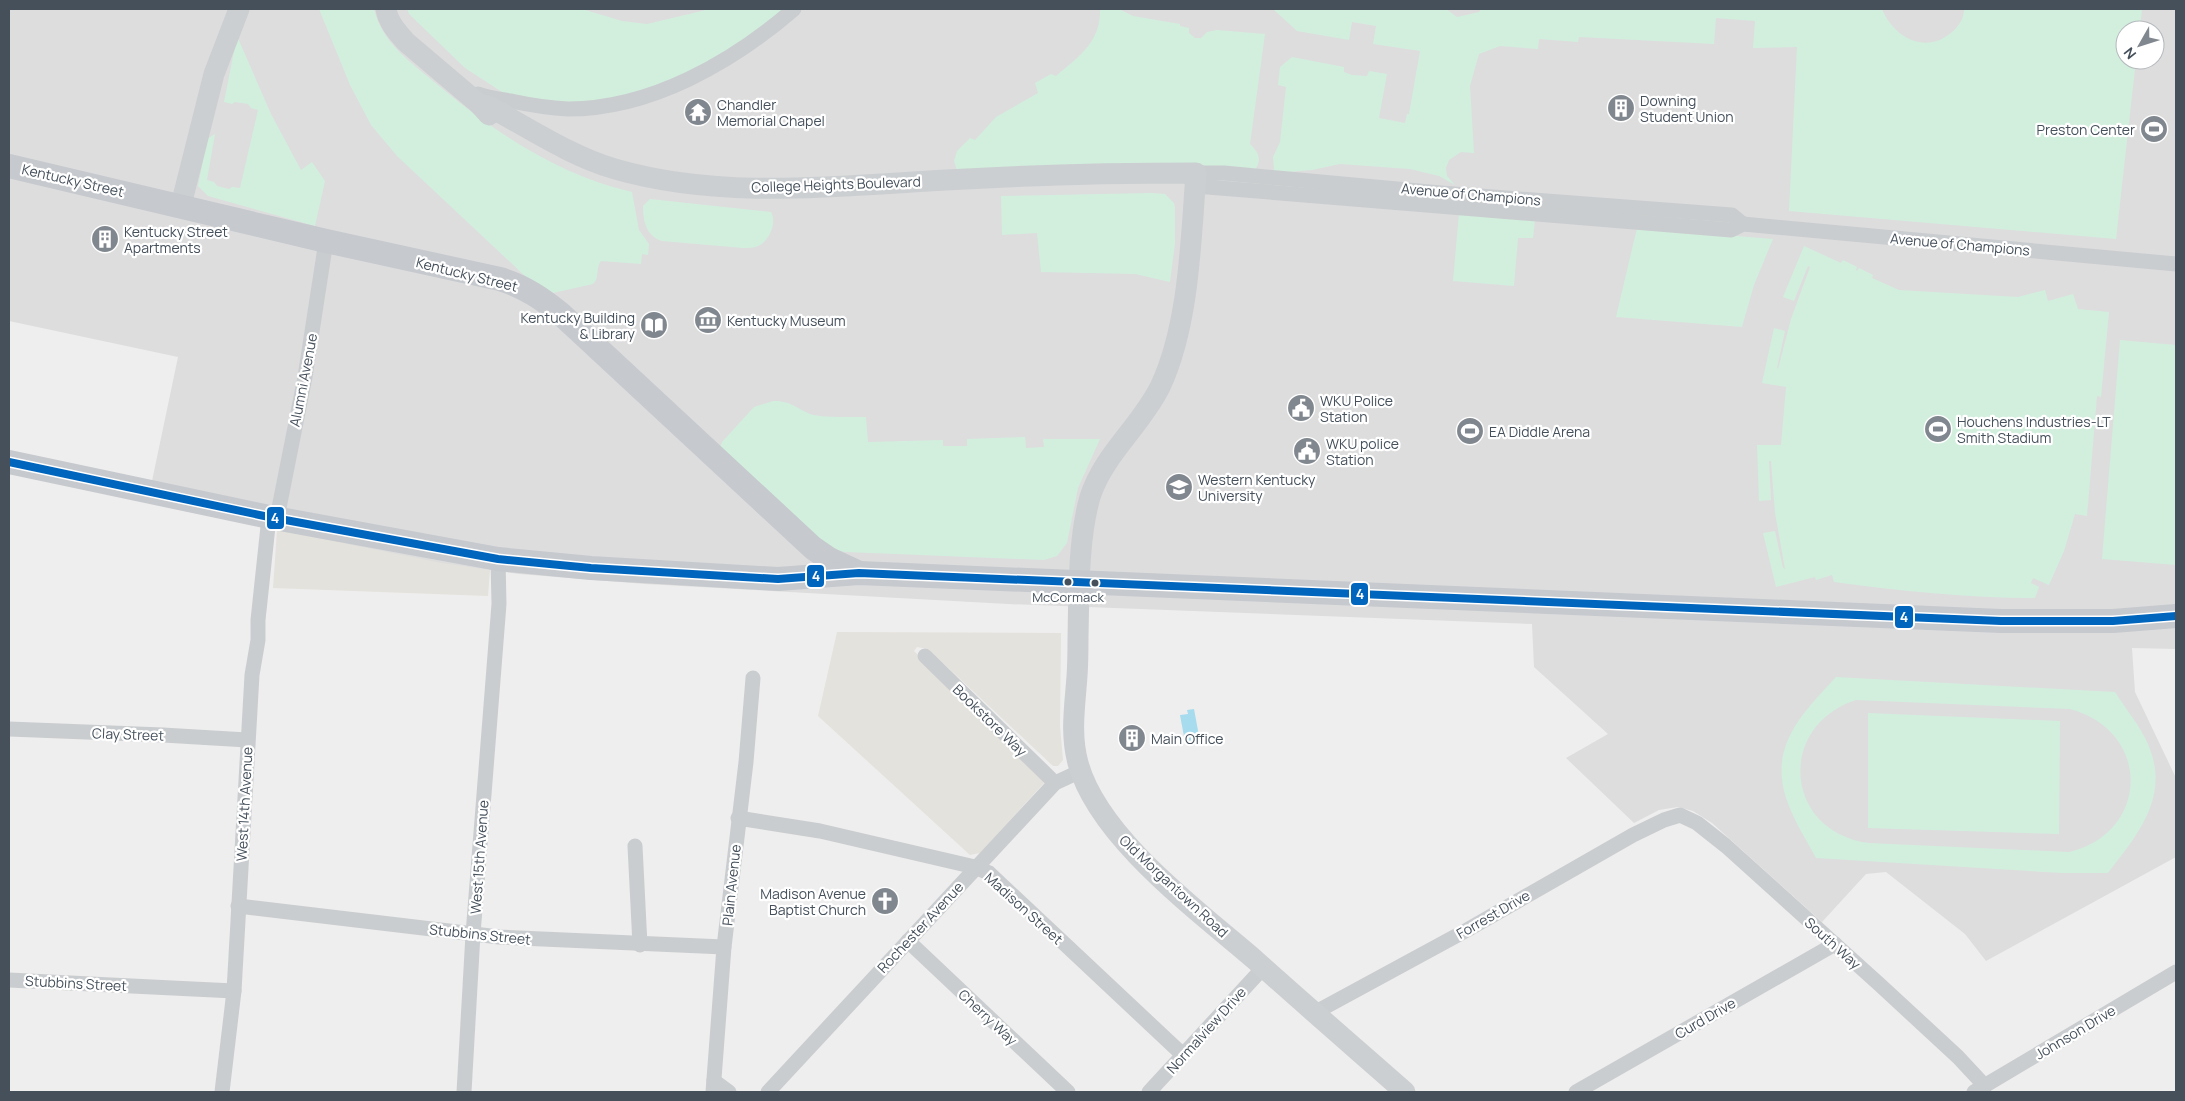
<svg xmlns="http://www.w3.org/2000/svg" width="2185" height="1101" font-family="Manrope,sans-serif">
<rect width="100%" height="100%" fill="#efeeee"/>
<!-- commercial -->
<g fill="#e4e2dc">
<path d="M 277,530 L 490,570 L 488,596 L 273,588 Z"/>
<path d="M 837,632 L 1061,633 L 1060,726 L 1063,760 L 1058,766 L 1053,766 L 928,649 L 917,647 L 914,651 L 1043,778 L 1044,783 L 980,853 L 970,855 L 818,716 Z"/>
</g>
<!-- education -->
<path fill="#ddddde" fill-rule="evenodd" d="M 9,9 L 2176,9 L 2176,649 L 2132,648 L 2135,692 L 2176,778 L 2176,857 L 1986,961 L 1965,934 L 1886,872 L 1866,874 L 1822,922 L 1712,823 L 1693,811 L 1678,807 L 1659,810 L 1634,823 L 1566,758 L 1608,734 L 1534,667 L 1532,624 L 1008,604 L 645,584 L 519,574 L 442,563 L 253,525 L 152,481 L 178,357 L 9,321 ZM 2125,30 L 2155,30 L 2155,60 L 2125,60 Z"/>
<!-- green -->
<g fill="#d2efde" fill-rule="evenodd">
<path d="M 319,9 L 374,9 C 382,42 408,60 433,81 C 490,129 557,175 632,192 L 639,230 L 649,244 L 648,255 L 642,254 L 641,264 L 601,261 C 595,269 600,278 593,284 L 553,293 L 544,290 L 526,277 L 397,156 L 371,125 L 350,85 Z"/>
<path d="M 407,9 L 582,9 L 622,21 L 647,24 L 710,9 L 788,9 L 730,51 L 654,89 L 605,103 L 550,106 L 502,92 L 465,68 L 409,14 Z"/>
<path d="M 1100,9 L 1119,9 L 1133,16 L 1180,24 L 1180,26 L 1189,28 L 1189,33 L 1195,38 L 1201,38 L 1207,32 L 1217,30 L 1265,34 L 1250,144 C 1259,153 1262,159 1255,170 L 957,171 L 954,161 L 957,151 L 970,138 L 975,140 L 996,117 L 1038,93 L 1035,83 L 1051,74 L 1056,76 C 1079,56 1101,42 1100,9 Z"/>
<path d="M 1273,9 L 1446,9 L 1457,17 L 1479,12 L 1481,9 L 1882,9 C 1894,38 1926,55 1952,32 C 1959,26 1964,18 1964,9 L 2142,9 L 2140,30 L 2125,30 L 2125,60 L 2136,60 L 2116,239 L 1789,211 L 1797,47 L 1753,48 L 1755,21 L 1716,18 L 1714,44 L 1579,37 L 1578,42 L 1539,39 L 1538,49 L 1500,46 L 1479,54 L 1470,86 L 1474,153 L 1461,152 L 1449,160 L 1446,168 L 1447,176 L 1455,185 L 1439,176 L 1410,169 L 1340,164 L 1312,170 L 1277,173 L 1274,170 L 1273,157 L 1280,142 L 1286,87 L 1278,85 L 1280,67 L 1292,57 L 1344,67 L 1344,72 L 1352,75 L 1367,76 L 1369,71 L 1387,74 L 1379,118 L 1405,123 L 1407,114 L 1409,114 L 1420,51 L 1373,44 L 1376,26 L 1352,22 L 1349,40 L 1297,31 Z"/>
<path d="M 237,36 L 271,114 L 301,170 L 312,162 L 325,181 L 315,226 L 208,196 L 198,186 L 207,139 L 215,134 L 207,180 L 214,182 L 217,186 L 229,189 L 232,187 L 240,188 L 258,110 L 251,108 L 248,104 L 235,102 L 232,104 L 224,102 Z"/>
<path d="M 1151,193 L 1165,194 L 1174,203 L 1175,208 L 1175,243 L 1170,282 L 1135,274 L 1041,272 L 1037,233 L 1002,235 L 1001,196 Z"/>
<path d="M 650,199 L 771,212 C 777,222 770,239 760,245 C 755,248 749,248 743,248 L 662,241 C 646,236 643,221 643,206 Z"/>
<path d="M 1459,213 L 1535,220 L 1533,238 L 1518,238 L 1514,286 L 1453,281 Z"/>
<path d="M 1637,228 L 1773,239 L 1754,285 L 1742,327 L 1616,317 Z"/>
<path d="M 1804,246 L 1841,263 L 1843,260 L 1857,267 L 1856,270 L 1857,271 L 1859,268 L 1873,275 L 1872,278 L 1899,290 L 2018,297 L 2045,290 L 2048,301 L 2073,294 L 2078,309 L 2109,312 L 2101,397 L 2097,396 L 2087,516 L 2075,514 L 2064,551 L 2049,585 L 2033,578 L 2031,583 L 2039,587 L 2035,598 C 1968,598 1900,591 1834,582 L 1832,575 L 1816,580 L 1815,577 L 1776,587 L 1763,533 L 1775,531 L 1783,568 L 1785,569 L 1775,513 L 1771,461 L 1769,461 L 1771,500 L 1759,501 L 1757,445 L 1781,445 L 1786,387 L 1762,383 L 1774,328 L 1785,331 L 1777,368 L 1778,369 L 1791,319 L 1810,267 L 1808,266 L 1794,301 L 1783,297 Z"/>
<path d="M 2120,340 L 2176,345 L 2176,565 L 2102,559 Z"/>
<path d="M 773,401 C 791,401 796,408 810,414 C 821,418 854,417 866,417 L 868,442 L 943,440 L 943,446 L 967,446 L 967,439 L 1025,437 L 1026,448 L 1044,447 L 1043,439 L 1100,439 L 1078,488 L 1067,543 L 1057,556 L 1044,560 L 846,552 L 839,551 L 823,543 L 720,448 L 722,442 L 754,407 Z"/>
<path d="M 1836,677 L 2115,692 C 2126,709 2140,726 2148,744 C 2171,797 2137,835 2108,873 L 2062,873 L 1816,858 C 1807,841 1796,824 1789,806 C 1766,749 1800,716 1836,677 ZM 1856,700 L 2070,709 C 2152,731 2150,833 2069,852 L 1869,843 C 1784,832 1776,726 1856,700 Z"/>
<path d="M 1868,713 L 2060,721 L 2059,834 L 1868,828 Z"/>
</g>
<!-- water -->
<path fill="#a6dced" d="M 1194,709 L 1199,736 L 1191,737 L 1191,741 L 1185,742 L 1180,715 L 1188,714 L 1187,710 Z"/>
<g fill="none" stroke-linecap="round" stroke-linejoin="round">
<!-- street -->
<g stroke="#cacdcf" stroke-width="15">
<path d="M 478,94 C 489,98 500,99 511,101 C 530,105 549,108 568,109 C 651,109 733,62 794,9"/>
<path d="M 1196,173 L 1224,173 L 1441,193 L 1732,215 L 1743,224"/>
<path d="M 1195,186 L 1731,230 L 1743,224 L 2176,264"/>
<path d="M 277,518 L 305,377 L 326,241"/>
<path d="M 925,656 L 1055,783"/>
<path d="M 9,729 L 163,735 L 247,740"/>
<path d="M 738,818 L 820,831 L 975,867 L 989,873 L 1183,1055"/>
<path d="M 635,846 L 640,945"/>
<path d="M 238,906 L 499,937 L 724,947"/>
<path d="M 908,941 L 1068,1092"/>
<path d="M 9,980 L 234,991"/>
<path d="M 1314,1013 L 1467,930 L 1633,835 L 1664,820 L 1680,815 L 1697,823 L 1726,846 L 1879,984 L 1958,1057 L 1985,1086"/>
<path d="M 714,1081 L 729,1092"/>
<path d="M 222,1092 L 234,991 L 252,675 L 258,640 L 258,620 L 269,517"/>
<path d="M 464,1092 L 473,934 L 499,604 L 498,559"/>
<path d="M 713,1092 L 724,947 L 746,762 L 753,678"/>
<path d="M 768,1092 L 1055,783 L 1081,771"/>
<path d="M 1149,1092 L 1263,968"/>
<path d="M 1576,1092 L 1835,944"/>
<path d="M 1974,1092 L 2176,972"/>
</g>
<!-- secondary -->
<g stroke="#cccfd1" stroke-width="21">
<path d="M 386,9 C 388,22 397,32 406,42 L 479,104 L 489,115"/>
<path d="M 479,104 L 490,107 C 530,129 571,156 615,169 C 722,200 837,186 946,180 C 1029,175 1113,173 1196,173 C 1191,240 1189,326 1160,387 C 1140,427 1104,454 1090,497 C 1078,539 1079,594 1078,638 C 1078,650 1078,663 1077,676 C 1075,706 1070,733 1078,763 C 1098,837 1197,910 1254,959 C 1304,1004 1355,1048 1405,1092"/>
<path d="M 181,205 L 214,74 L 239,9"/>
</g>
<!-- primary -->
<g stroke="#c6c9cd" stroke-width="24">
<path d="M 9,166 L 326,241 L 500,279 C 525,287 543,299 562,315 L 813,548 L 829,559 L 857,572"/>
<path d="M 9,462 L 269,517 L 498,559 L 591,568 L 778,579 L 859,573 L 2001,621 L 2113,621 L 2176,616"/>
</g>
<!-- bus-1 casing -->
<g stroke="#fff" stroke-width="11">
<path id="bus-1" d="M 9,462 L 269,517 L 498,559 L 591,568 L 778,579 L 859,573 L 2001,621 L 2113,621 L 2176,616"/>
</g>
<!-- bus-1 -->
<use href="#bus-1" stroke="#0065bd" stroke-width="8"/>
</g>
<!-- icons -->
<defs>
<g id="building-disc" transform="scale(1.4375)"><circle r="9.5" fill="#80878e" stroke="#fff"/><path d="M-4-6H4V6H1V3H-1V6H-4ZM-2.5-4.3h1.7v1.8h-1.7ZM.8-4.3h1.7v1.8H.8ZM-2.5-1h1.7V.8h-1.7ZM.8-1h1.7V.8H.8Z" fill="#fff"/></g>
<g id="temple-disc" transform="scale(1.4375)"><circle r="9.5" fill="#80878e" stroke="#fff"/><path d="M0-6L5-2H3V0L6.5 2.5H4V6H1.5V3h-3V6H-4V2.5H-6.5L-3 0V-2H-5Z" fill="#fff"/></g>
<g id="stadium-disc" transform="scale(1.4375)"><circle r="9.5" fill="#80878e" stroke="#fff"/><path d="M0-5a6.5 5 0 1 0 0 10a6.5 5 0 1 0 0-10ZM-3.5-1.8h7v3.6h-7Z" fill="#fff"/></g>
<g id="museum-disc" transform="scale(1.4375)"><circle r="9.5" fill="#80878e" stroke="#fff"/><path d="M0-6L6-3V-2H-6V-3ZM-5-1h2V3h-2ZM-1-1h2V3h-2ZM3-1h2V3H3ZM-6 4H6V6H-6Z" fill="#fff"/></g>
<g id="library-disc" transform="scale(1.4375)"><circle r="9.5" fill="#80878e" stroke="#fff"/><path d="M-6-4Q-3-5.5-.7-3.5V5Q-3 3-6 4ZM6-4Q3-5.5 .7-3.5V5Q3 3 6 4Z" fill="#fff"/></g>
<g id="civic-disc" transform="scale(1.4375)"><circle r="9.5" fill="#80878e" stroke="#fff"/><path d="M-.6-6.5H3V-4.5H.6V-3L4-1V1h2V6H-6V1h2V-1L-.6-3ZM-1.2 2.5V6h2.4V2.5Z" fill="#fff"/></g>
<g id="university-disc" transform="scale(1.4375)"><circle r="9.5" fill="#80878e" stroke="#fff"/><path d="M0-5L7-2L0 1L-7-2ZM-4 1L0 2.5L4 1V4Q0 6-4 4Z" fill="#fff"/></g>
<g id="church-disc" transform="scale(1.4375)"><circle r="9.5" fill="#80878e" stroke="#fff"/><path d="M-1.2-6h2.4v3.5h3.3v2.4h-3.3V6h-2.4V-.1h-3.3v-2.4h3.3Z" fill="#fff"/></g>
</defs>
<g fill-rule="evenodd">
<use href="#building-disc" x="1621" y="108"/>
<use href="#temple-disc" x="698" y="112"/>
<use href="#stadium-disc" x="2154" y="129"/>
<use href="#building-disc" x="105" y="239"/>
<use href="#museum-disc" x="708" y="320"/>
<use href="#library-disc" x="654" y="325"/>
<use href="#civic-disc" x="1301" y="408"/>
<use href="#stadium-disc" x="1938" y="429"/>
<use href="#stadium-disc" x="1470" y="431"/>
<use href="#civic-disc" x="1307" y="451"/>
<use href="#university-disc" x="1179" y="487"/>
<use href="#building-disc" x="1132" y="738"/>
<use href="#church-disc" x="885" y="901"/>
</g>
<!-- markers -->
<g fill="#45505b" stroke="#fff" stroke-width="2">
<circle cx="1068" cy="582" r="4.5"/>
<circle cx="1095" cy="583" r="4.5"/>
</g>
<g text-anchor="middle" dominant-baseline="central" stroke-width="4.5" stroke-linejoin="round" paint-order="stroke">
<!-- bus labels -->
<g font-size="13" fill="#45505b" stroke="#fff">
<text x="1068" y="597">McCormack</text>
</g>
<!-- poi labels -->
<g font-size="14" fill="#45505b" stroke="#fff" text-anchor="start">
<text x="1640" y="100">Downing<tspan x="1640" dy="16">Student Union</tspan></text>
<text x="717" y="104">Chandler<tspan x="717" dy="16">Memorial Chapel</tspan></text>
<text x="2135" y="129" text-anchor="end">Preston Center</text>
<text x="124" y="231">Kentucky Street<tspan x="124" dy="16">Apartments</tspan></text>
<text x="635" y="317" text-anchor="end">Kentucky Building<tspan x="635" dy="16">&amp; Library</tspan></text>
<text x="727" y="320">Kentucky Museum</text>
<text x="1320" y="400">WKU Police<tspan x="1320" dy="16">Station</tspan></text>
<text x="1957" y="421">Houchens Industries-LT<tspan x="1957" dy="16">Smith Stadium</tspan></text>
<text x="1489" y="431">EA Diddle Arena</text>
<text x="1326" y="443">WKU police<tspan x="1326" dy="16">Station</tspan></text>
<text x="1198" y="479">Western Kentucky<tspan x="1198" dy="16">University</tspan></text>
<text x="1151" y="738">Main Office</text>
<text x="866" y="893" text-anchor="end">Madison Avenue<tspan x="866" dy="16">Baptist Church</tspan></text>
</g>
<!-- street labels -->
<g font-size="14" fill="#45505b" stroke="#fff">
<text transform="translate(73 180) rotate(13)">Kentucky Street</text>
<text transform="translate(836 184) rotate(-2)">College Heights Boulevard</text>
<text transform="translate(1471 194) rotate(5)">Avenue of Champions</text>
<text transform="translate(1960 244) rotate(5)">Avenue of Champions</text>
<text transform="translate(467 274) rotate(14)">Kentucky Street</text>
<text transform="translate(303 380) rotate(-79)">Alumni Avenue</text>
<text transform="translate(990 720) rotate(44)">Bookstore Way</text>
<text transform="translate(128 734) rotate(2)">Clay Street</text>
<text transform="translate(244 804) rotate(-87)">West 14th Avenue</text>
<text transform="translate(479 857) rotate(-86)">West 15th Avenue</text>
<text transform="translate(731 885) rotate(-84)">Plain Avenue</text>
<text transform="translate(1174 886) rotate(43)">Old Morgantown Road</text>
<text transform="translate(1024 908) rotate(42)">Madison Street</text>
<text transform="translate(1493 914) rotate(-30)">Forrest Drive</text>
<text transform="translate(920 927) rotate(-47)">Rochester Avenue</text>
<text transform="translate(480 934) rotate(6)">Stubbins Street</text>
<text transform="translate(1833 943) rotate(42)">South Way</text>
<text transform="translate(76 983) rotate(3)">Stubbins Street</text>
<text transform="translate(988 1017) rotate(43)">Cherry Way</text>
<text transform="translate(1705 1018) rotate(-30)">Curd Drive</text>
<text transform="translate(1206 1030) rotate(-48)">Normalview Drive</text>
<text transform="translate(2075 1032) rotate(-31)">Johnson Drive</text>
</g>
</g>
<g stroke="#fff" stroke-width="2">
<rect x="266" y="506" width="19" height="24" rx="5" fill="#0065bd"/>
<rect x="806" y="564" width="19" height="24" rx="5" fill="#0065bd"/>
<rect x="1350" y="582" width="19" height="24" rx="5" fill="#0065bd"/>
<rect x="1894" y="605" width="20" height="24" rx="5" fill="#0065bd"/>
</g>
<g font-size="14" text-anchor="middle" font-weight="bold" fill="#fff">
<text x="275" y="523">4</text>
<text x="816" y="581">4</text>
<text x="1360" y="599">4</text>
<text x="1904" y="622">4</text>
</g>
<!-- border -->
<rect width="2185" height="1101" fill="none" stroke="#45505b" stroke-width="20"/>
<!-- north arrow -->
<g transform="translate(2140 45) rotate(231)"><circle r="24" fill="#ffffff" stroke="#b5b9bd"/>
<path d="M0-4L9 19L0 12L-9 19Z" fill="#80878e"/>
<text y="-8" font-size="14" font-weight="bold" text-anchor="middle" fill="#45505b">N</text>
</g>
</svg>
